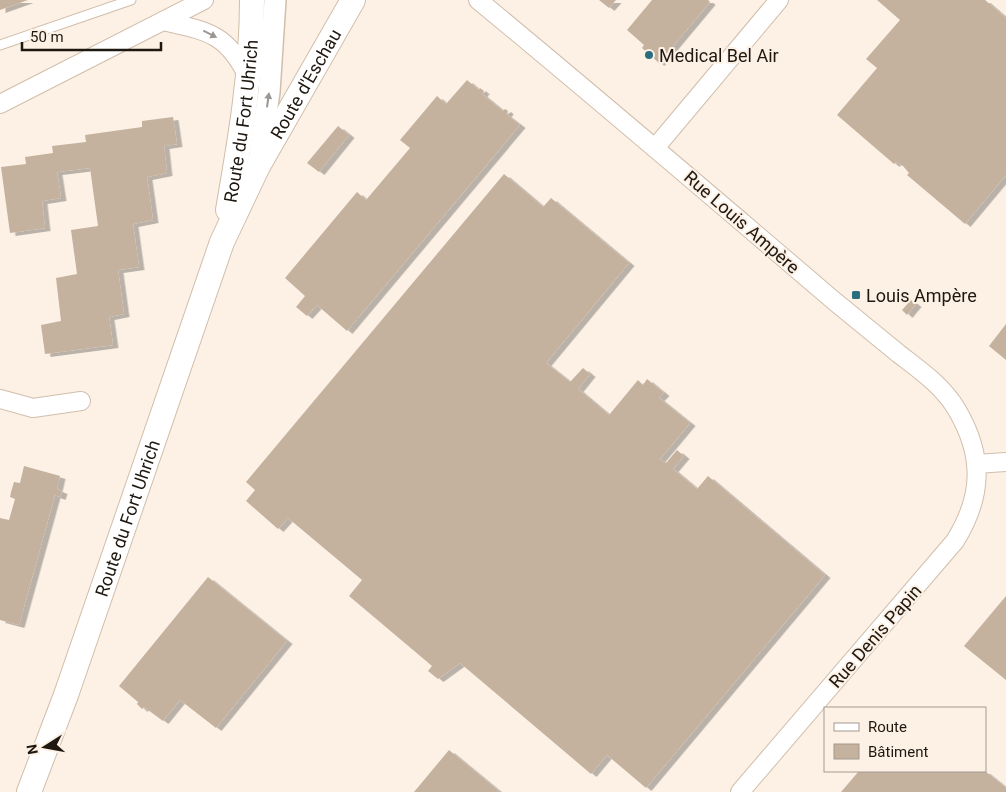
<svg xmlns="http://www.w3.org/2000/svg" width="1006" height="792" font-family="Roboto,sans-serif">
<defs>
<filter id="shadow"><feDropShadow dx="5.5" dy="3" stdDeviation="0" flood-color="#0004"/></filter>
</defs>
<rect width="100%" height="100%" fill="#fdf1e5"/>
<!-- building -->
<g fill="#c4b29f" filter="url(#shadow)">
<path d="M 0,0 L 28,0 L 0,10 Z"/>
<path d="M 599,0 L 616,0 L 609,8 Z"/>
<path d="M 652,0 L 708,0 L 710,2 L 659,63 L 642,48 L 644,45 L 627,30 Z"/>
<path d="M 877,0 L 985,0 L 1006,18 L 1006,175 L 965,224 L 907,175 L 909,173 L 903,166 L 896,162 L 894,164 L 837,115 L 877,68 L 866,59 L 900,20 Z"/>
<path d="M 467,80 L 479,90 L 480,88 L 484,91 L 482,94 L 503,111 L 505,109 L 507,110 L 508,112 L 506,114 L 520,125 L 347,331 L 317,305 L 307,316 L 296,307 L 305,296 L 285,278 L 357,192 L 366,200 L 410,148 L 400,140 L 437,96 L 446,104 Z"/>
<path d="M 173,117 L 177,144 L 164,146 L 167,173 L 147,177 L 153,220 L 133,224 L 139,267 L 118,270 L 124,314 L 109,317 L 113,345 L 45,354 L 41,325 L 61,321 L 56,278 L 77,274 L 71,230 L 98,226 L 90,168 L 57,172 L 61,198 L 42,201 L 45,228 L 10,233 L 1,167 L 26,164 L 25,157 L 53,153 L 52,146 L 86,142 L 85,135 L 142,127 L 142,121 Z"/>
<path d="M 338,126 L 349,135 L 319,172 L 307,163 Z"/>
<path d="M 504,174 L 543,207 L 551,198 L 629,263 L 546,363 L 570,382 L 583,368 L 590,374 L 578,389 L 609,415 L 638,380 L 643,385 L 647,379 L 664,393 L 659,398 L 690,423 L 660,459 L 666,463 L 677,450 L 684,456 L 673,469 L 697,489 L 708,476 L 825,575 L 646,788 L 607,755 L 591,774 L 460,663 L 438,679 L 428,671 L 432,666 L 349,596 L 362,580 L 288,518 L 278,529 L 246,501 L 255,490 L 246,482 Z"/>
<path d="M 911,300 L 916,304 L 907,315 L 902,310 Z"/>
<path d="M 1006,324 L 1006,360 L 989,346 Z"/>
<path d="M 24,466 L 60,476 L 57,489 L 62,491 L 60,497 L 55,495 L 19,625 L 0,620 L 0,518 L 9,520 L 15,499 L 10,497 L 11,492 L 14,482 L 20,483 Z"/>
<path d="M 208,577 L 287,641 L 216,728 L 180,700 L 163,721 L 144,707 L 142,709 L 137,704 L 138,702 L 119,686 Z"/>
<path d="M 1006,596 L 1006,680 L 964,646 Z"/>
<path d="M 449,750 L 500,792 L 414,792 Z"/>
<path d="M 859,771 L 985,771 L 1006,788 L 1006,792 L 841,792 Z"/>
</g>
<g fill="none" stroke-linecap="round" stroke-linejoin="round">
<!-- service casing -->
<g stroke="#d1beab" stroke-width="11">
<path id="service" d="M 0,45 L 131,0"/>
</g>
<!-- minor casing -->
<g stroke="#d1beab" stroke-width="20">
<g id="minor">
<path d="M 478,0 C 598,99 715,199 833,300 C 855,318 877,336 899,354 C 921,371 943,386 957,410 C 984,456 983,496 955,541 L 740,792"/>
<path d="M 163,21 C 207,31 227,33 248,77"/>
<path d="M 0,104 L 204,0"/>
<path d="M 655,148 L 779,0"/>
<path d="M 0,399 L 33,408 L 81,401"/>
<path d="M 976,464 L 1006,462"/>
</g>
</g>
<!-- tertiary casing -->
<g stroke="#d1beab" stroke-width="24">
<path id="tertiary" d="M 259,161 L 269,92 L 275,0"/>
</g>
<!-- secondary casing -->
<g stroke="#d1beab" stroke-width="26">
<g id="secondary">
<path id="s1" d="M 228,210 C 240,141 252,71 252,0"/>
<path id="s2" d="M 29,792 L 66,695 L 222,242 L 258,166 L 353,0"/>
</g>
</g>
<!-- service -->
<use href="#service" stroke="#fff" stroke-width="9"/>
<!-- minor -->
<use href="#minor" stroke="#fff" stroke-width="18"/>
<!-- tertiary -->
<use href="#tertiary" stroke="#fff" stroke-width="21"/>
<!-- secondary -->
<use href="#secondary" stroke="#fff" stroke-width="24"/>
</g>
<!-- one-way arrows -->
<defs><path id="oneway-solid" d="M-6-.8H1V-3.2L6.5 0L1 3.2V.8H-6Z" transform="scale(1.25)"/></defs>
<g fill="#9a9794">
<use href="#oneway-solid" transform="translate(210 34) rotate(27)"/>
<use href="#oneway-solid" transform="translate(268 100) rotate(-82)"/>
</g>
<!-- markers -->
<g fill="#2a6d7e" stroke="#fdf1e5" stroke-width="2">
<circle cx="649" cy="55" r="5"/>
<rect x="851" y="290" width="10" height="10" rx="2.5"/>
</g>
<g text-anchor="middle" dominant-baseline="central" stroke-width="4" stroke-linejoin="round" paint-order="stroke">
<!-- poi labels -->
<g font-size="18" fill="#1f1811" stroke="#fdf1e5" text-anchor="start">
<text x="659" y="55">Medical Bel Air</text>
<text x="866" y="295">Louis Ampère</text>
</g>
<!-- street labels -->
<g font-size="18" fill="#1f1811" stroke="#fdf1e5">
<text stroke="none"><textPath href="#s2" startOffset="762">Route d'Eschau</textPath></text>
<text stroke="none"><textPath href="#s1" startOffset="90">Route du Fort Uhrich</textPath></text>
<text transform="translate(742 222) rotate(41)">Rue Louis Ampère</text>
<text stroke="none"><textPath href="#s2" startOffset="291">Route du Fort Uhrich</textPath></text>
<text transform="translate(875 636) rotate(-49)">Rue Denis Papin</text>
</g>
</g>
<!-- legend -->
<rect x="824" y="707" width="162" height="65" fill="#fdf1e5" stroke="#a49a90"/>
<rect x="834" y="723" width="25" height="8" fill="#ffffff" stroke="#a49a90"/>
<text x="868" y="732" font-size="15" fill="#1f1811">Route</text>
<rect x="834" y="744" width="25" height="15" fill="#c4b29f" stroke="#a49a90"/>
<text x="868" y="757" font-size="15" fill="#1f1811">Bâtiment</text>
<!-- north arrow -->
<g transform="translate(45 747) rotate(259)" stroke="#fdf1e5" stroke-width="4" paint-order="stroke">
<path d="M0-4L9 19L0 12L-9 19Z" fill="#1f1811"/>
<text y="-8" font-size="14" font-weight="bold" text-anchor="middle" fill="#1f1811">N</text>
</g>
<!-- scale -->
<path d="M22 42v8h139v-8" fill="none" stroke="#1f1811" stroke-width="2.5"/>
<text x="30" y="42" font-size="15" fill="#1f1811" stroke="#fdf1e5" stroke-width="4" paint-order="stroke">50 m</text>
</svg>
